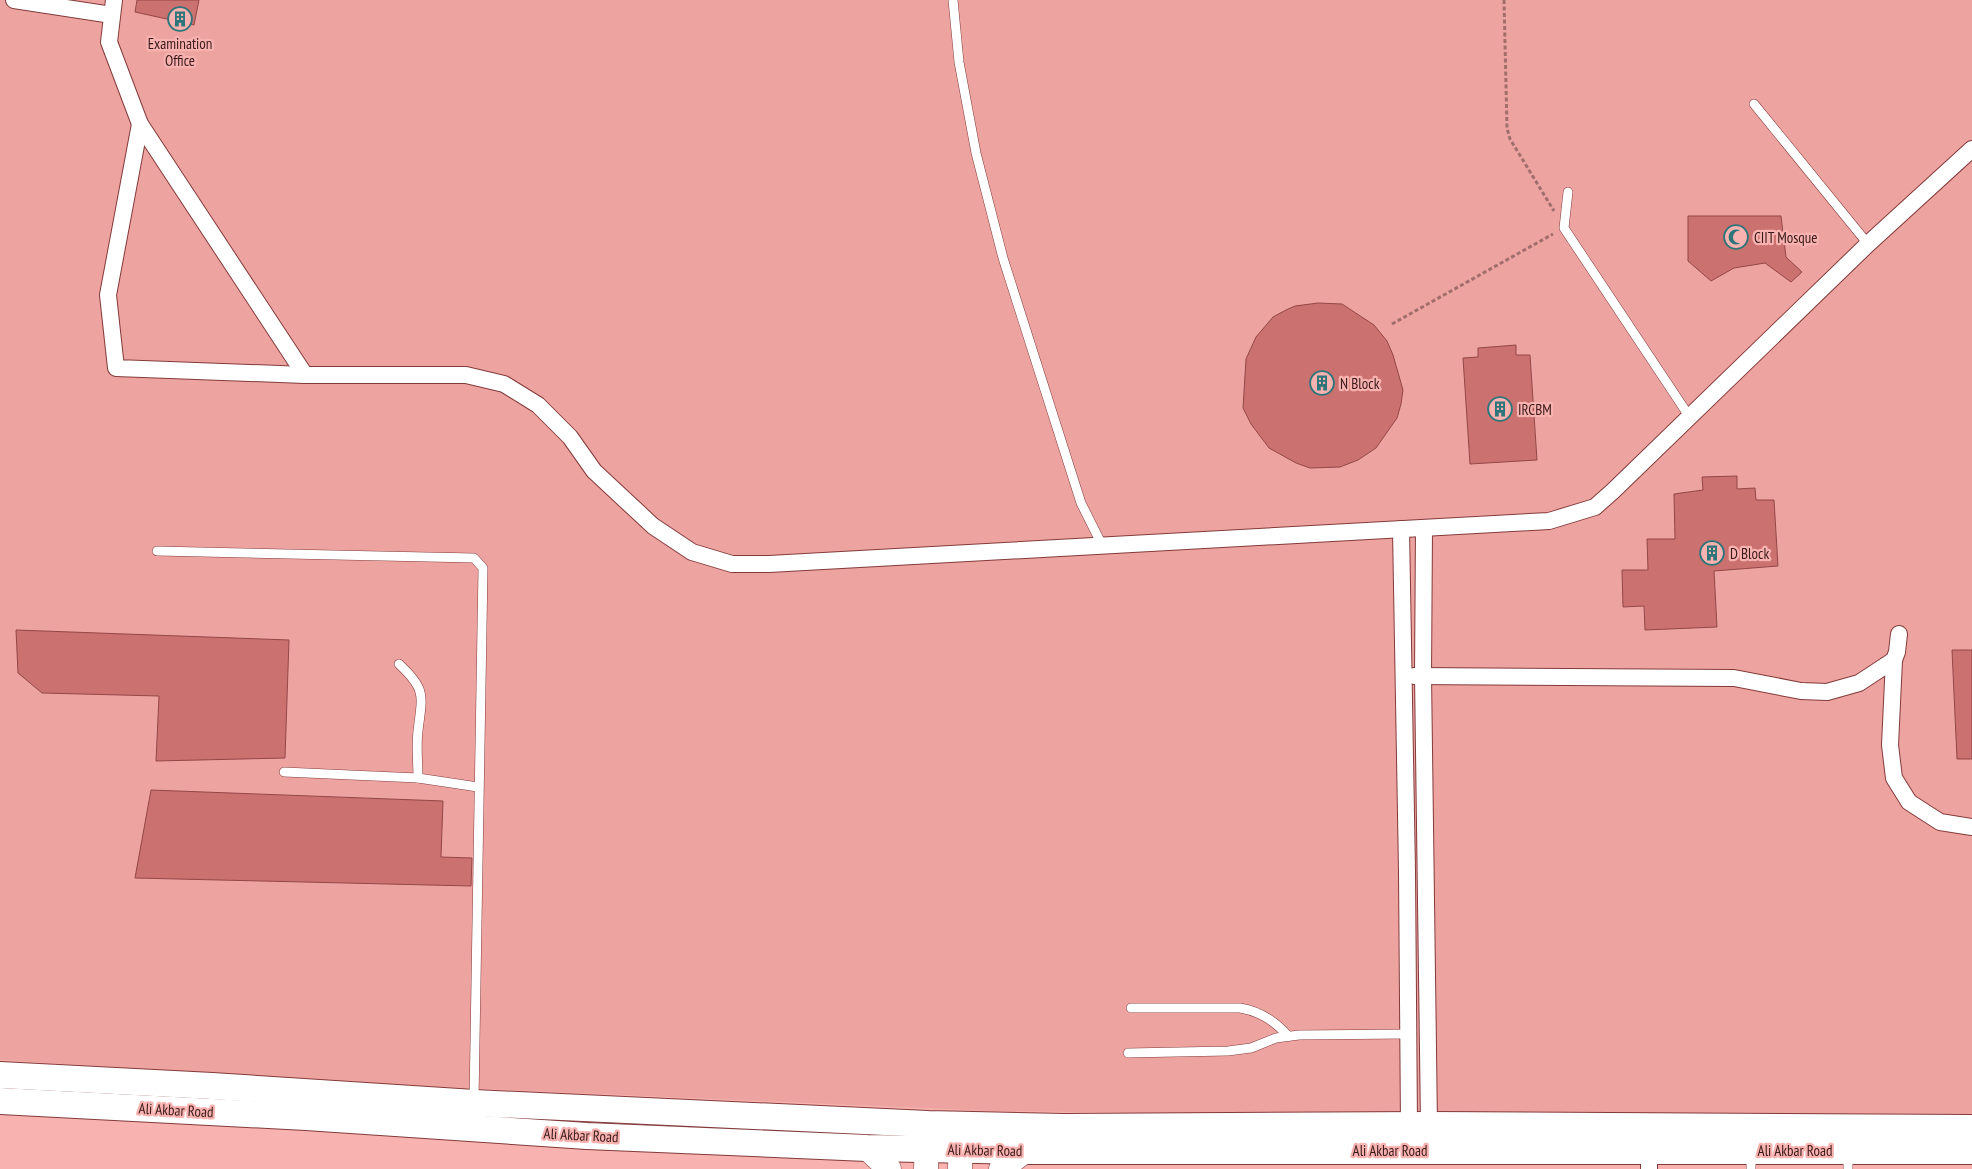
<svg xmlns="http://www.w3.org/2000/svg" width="1972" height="1169" font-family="'PT Sans Narrow',sans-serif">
<rect width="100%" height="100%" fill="#f8b3b0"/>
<!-- built -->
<path fill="#eda4a1" d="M 0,0 L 1972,0 L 1972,1114 L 1372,1116 L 989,1111 L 417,1086 L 0,1060 Z"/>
<!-- building -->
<g fill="#cb7170" stroke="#934747">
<path d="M 137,0 L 199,0 L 194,25 L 135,12 Z"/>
<path d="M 1688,216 L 1781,216 L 1786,257 L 1802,272 L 1791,282 L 1765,263 L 1734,268 L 1711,281 L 1688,261 Z"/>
<path d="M 1318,303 L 1342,304 L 1374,325 L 1387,341 L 1393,355 L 1403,390 L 1401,404 L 1397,418 L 1376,448 L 1358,460 L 1340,467 L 1310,468 L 1296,463 L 1269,448 L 1251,424 L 1243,408 L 1246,359 L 1256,337 L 1273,317 L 1286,310 L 1295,306 Z"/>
<path d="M 1516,345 L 1516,355 L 1530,355 L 1537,460 L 1470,464 L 1463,358 L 1478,357 L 1478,348 Z"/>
<path d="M 1737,476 L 1737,489 L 1755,488 L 1756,500 L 1774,500 L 1778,566 L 1714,571 L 1717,627 L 1645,630 L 1644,606 L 1623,607 L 1622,570 L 1648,570 L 1647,539 L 1675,539 L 1674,494 L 1703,490 L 1702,477 Z"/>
<path d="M 16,630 L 289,640 L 285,758 L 156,761 L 159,696 L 42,693 L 18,673 Z"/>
<path d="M 1952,650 L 1972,650 L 1972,759 L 1957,759 Z"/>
<path d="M 151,790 L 443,801 L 441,857 L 472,858 L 471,886 L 135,878 Z"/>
</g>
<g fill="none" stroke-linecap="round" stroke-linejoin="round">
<!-- lane casing -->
<g stroke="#833a3a" stroke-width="10">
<g id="lane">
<path d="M 953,0 L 959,62 L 976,153 L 1003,258 L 1081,503 L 1103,547"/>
<path d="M 1754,104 L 1868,244"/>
<path d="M 1568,192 L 1564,228 L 1689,416"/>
<path d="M 157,551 L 474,558 L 483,568 L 474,1100"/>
<path d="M 399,664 C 427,690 422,696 418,731 C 416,746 418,763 418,778"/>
<path d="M 284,772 L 418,778 L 478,787"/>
<path d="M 1131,1008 L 1240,1008 C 1259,1011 1275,1021 1288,1036"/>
<path d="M 1128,1053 L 1228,1051 L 1251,1048 L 1276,1038 L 1299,1035 L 1407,1034"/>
<path d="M 1848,1152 L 1848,1169"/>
<path d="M 1751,1153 L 1751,1169"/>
</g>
</g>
<!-- street casing -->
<g stroke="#833a3a" stroke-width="18">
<g id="street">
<path d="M 14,0 L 112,15"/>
<path d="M 114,0 L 109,42 L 140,124 L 305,375"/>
<path d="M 140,124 L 108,295 L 116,368 L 305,375 L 466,375 L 504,384 L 538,405 L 570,437 L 594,471 L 653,526 L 692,552 L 732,564 L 769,564 L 1549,521 L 1595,507 L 1613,491 L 1868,244 L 1972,149"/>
<path d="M 1424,528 L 1423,675 L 1429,1125"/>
<path d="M 1401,529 L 1407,872 L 1409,1126"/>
<path d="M 1894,660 L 1890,745 L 1894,778 L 1909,802 L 1940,822 L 1972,827"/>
<path d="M 1414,676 L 1734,678 L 1801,691 L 1827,692 L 1859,683 L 1894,660 L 1897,652 L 1899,634"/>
<path d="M 1649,1150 L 1649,1169"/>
</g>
</g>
<!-- secondary casing -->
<g stroke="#833a3a" stroke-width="25">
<g id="secondary">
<path d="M 867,1148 L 889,1169"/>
<path d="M 926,1169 L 927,1131"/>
<path d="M 960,1169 L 961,1131"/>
<path d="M 1001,1169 L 1025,1151"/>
</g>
</g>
<!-- primary casing -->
<g stroke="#833a3a" stroke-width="28">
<g id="primary">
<path d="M 0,1075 L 212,1086 L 474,1103 L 928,1124 L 1064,1127 L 1429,1125 L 1972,1128"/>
<path d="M 0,1101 L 306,1117 L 587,1136 L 867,1148 L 1025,1151 L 1972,1151"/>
</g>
</g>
<!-- path -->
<g stroke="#a26e6c" stroke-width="3" stroke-dasharray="4 2.5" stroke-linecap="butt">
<path d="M 1504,0 L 1507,128 L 1510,139 L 1554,211"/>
<path d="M 1392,324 L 1553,234"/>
</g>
<!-- lane -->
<use href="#lane" stroke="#fff" stroke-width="9"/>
<!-- street -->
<use href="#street" stroke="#fff" stroke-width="16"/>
<!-- secondary -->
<use href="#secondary" stroke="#fff" stroke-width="24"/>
<!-- primary -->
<use href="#primary" stroke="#fff" stroke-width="26"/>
</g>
<!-- icons -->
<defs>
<g id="building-ring" transform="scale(1.25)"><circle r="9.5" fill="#f8b3b0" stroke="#2c757a" stroke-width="1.5"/><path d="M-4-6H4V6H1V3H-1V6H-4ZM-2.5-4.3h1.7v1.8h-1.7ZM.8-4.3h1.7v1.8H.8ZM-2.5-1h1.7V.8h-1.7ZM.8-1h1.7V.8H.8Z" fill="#2c757a"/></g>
<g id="mosque-ring" transform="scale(1.25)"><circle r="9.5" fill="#f8b3b0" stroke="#2c757a" stroke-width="1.5"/><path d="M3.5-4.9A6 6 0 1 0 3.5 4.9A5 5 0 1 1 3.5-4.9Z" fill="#2c757a"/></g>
</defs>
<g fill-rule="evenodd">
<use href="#building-ring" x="180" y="19"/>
<use href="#mosque-ring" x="1736" y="237"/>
<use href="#building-ring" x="1322" y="383"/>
<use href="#building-ring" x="1500" y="409"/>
<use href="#building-ring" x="1712" y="553"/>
</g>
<g text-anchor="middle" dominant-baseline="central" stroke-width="4.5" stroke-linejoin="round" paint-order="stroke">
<!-- poi labels -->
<g font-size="15" fill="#391919" stroke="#f8b3b0" text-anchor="start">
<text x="180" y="43" text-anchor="middle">Examination<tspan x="180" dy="17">Office</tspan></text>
<text x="1754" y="237">CIIT Mosque</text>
<text x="1340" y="383">N Block</text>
<text x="1518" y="409">IRCBM</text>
<text x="1730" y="553">D Block</text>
</g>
<!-- street labels -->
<g font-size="15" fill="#391919" stroke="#f8b3b0">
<text transform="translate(176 1110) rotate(3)">Ali Akbar Road</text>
<text transform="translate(581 1135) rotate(3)">Ali Akbar Road</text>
<text transform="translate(985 1150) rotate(1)">Ali Akbar Road</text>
<text x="1390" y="1150">Ali Akbar Road</text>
<text x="1795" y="1150">Ali Akbar Road</text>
</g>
</g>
</svg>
